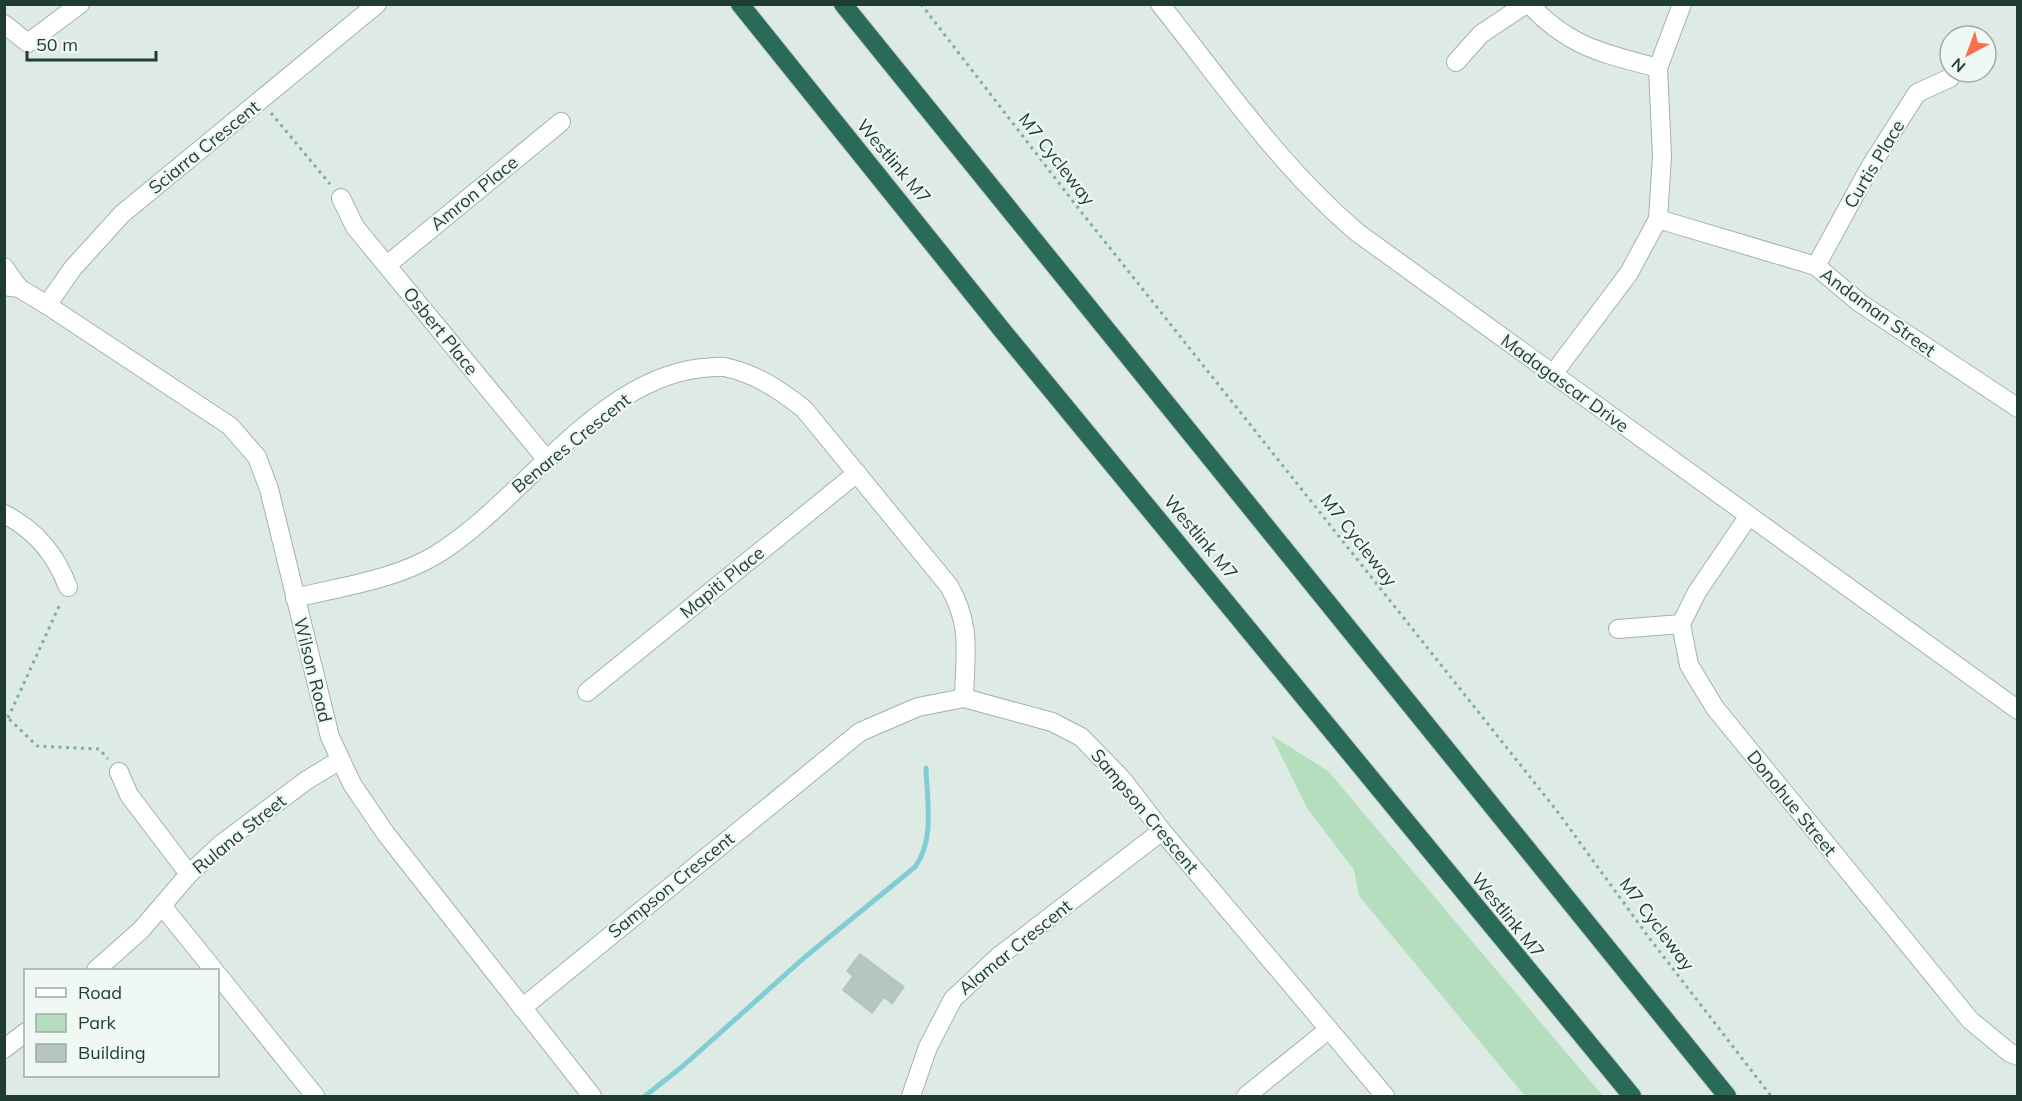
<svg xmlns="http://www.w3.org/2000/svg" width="2022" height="1101" font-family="Mulish,sans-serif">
<rect width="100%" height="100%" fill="#deebe5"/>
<!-- green -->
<path fill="#b5debe" d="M 1271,735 L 1328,771 L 1603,1096 L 1525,1096 L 1359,896 L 1354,870 L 1307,808 Z"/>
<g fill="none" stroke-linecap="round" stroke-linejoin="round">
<!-- stream -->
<path stroke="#82cdd5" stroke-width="5" d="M 645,1096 L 683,1066 L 805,957 L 915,867 C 935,840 927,801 926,768"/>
</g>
<!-- building -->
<path fill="#b4c6bd" stroke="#b0c5bb" stroke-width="1.5" d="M 860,954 L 904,987 L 892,1004 L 884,997 L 872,1013 L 843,990 L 853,976 L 847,971 Z"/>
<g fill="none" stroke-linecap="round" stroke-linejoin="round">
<!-- minor casing -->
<g stroke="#a1b3ac" stroke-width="20">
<g id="minor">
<path d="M 1160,4 C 1223,83 1281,168 1358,233 L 2018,710"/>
<path d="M 1529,4 C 1570,48 1603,53 1658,68"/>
<path d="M 4,24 L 28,43 L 80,4"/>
<path d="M 1456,62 L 1481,34 L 1526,4"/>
<path d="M 341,198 L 355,227 L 547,460"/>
<path d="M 1658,219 L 1816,266 L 1860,303 L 2018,408"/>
<path d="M 387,265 L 561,122"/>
<path d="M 1816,266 L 1870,167 L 1917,93 L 1950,78"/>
<path d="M 4,267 L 19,288"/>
<path d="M 4,286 L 19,288 L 47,305 L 230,426 L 257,457 L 269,489 L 330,737 L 352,784 L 386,834 L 592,1096"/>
<path d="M 47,305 L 73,268 L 122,214 L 377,4"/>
<path d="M 1553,374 L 1629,273 L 1658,219 L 1662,156 L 1658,68 L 1682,4"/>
<path d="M 4,514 C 36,530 56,555 68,587"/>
<path d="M 1748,517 L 1697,592 L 1681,624 L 1689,665 L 1715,708 L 1970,1020 L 2010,1053 L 2018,1056"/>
<path d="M 295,598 C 340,587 393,580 434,556 C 520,505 596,379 702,368 C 709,368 717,366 724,367 C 755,373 780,390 804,409 L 949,586 C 972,626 965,653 964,698"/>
<path d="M 1618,629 L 1681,624"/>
<path d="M 587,692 L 857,473"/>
<path d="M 119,772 L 129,795 L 189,874"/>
<path d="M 163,907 L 214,970"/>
<path d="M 96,970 L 141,930 L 189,874 L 220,845 L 307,780 L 340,760"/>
<path d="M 218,975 L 315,1096"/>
<path d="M 522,1008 L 860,732 L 918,707 L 964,698 L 1052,722 L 1081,737 L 1122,779 L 1162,831 L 1385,1096"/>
<path d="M 4,1049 L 26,1032"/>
<path d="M 911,1096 L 928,1047 L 953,999 L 998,957 L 1162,831"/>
<path d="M 1246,1096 L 1328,1030"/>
</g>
</g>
<!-- highway casing -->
<g stroke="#c0c8c6" stroke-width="20">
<g id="highway">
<path d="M 740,4 L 1002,330 L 1632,1096"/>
<path d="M 843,4 L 1727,1096"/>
</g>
</g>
<!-- path -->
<g stroke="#7cb19d" stroke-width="3" stroke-dasharray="3 4.5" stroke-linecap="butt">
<path d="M 921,4 L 1075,204 L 1557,811 L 1650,939 L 1771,1096"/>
<path d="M 271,113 L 330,184"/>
<path d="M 4,714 L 37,746 L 99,749 L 108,759"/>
<path d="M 8,718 L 61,602"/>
</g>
<!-- minor -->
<use href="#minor" stroke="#fff" stroke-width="18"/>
<!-- highway -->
<use href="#highway" stroke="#296a58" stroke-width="18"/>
</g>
<g text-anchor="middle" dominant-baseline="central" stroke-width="4.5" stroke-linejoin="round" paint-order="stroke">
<!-- street labels -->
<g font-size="18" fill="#1f3c32" stroke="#eff8f3">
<text transform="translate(204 147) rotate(-39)">Sciarra Crescent</text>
<text transform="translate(1057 159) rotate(52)">M7 Cycleway</text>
<text transform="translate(894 161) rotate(50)">Westlink M7</text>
<text transform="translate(1874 164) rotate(-59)">Curtis Place</text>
<text transform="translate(474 193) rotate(-39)">Amron Place</text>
<text transform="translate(1878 312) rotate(36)">Andaman Street</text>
<text transform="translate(441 331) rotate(51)">Osbert Place</text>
<text transform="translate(1565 383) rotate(36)">Madagascar Drive</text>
<text transform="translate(571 443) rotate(-39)">Benares Crescent</text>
<text transform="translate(1201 537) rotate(50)">Westlink M7</text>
<text transform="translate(1359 540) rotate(52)">M7 Cycleway</text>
<text transform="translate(722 582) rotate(-39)">Mapiti Place</text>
<text transform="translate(313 670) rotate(76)">Wilson Road</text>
<text transform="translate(1792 803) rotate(51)">Donohue Street</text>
<text transform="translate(1145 811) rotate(50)">Sampson Crescent</text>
<text transform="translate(239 834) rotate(-39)">Rulana Street</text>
<text transform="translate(671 885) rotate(-39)">Sampson Crescent</text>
<text transform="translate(1508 915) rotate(51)">Westlink M7</text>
<text transform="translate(1657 924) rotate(53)">M7 Cycleway</text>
<text transform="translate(1015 947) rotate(-39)">Alamar Crescent</text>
</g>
</g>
<!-- border -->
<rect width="2022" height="1101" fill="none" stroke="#1f3c32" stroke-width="12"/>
<!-- legend -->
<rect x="24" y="969" width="195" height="108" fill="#eff8f3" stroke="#9cada6" stroke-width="1.5"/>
<rect x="36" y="988" width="30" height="9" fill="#ffffff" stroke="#9cada6" stroke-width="1.5"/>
<text x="78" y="999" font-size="18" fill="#1f3c32">Road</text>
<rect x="36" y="1014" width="30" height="18" fill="#b5debe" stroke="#9cada6" stroke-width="1.5"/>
<text x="78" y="1029" font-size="18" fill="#1f3c32">Park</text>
<rect x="36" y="1044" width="30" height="18" fill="#b4c6bd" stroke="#9cada6" stroke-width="1.5"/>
<text x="78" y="1059" font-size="18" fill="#1f3c32">Building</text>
<!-- north arrow -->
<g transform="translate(1968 54) rotate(221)"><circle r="28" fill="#eff8f3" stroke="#9cada6" stroke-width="1.5"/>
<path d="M0-4.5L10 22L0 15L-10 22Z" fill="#fb6d4c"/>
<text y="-9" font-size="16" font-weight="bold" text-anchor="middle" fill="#1f3c32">N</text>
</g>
<!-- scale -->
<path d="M27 51v9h129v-9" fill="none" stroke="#1f3c32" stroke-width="3"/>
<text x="36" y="51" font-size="18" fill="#1f3c32" stroke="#eff8f3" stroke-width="4.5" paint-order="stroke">50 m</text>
</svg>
